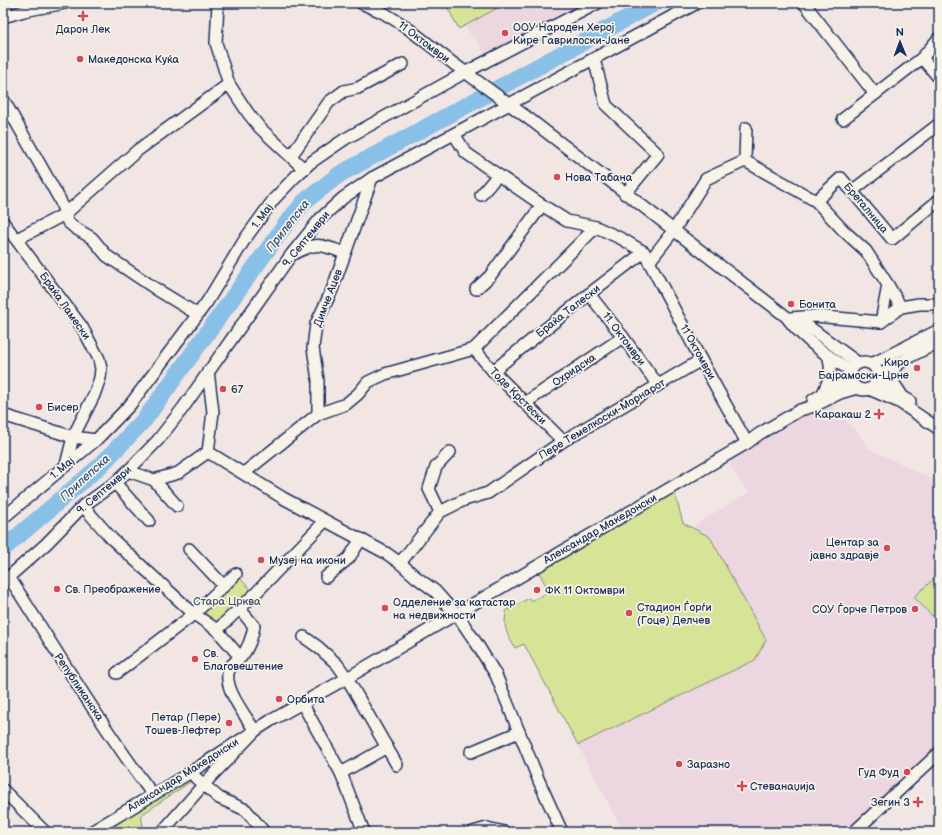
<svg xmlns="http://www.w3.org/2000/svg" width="942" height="835" font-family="'Balsamiq Sans',sans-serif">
<rect width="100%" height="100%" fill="#f2e6e4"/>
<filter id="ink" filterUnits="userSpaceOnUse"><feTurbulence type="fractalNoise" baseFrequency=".025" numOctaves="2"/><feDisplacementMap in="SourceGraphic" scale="8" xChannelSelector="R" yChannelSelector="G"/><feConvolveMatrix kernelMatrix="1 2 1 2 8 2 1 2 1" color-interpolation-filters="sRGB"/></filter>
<g filter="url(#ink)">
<!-- built -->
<g fill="#ecd6df">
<path d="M 438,3 L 598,3 L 488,61 L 476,38 L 473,39 L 465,25 L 459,29 L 448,8 L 442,11 Z"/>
<path d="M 826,400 L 859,434 L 868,448 L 927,477 L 939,484 L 939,753 L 854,832 L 623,832 L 578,745 L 755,660 L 710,537 L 696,531 L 695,525 L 749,492 L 737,477 L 725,456 Z"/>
</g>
<!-- green -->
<g fill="#d7e497" stroke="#798a7a">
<path d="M 445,3 L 500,3 L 501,6 L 459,29 Z"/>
<path d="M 673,487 L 683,523 L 710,537 L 766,640 L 755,660 L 578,745 L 524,644 L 515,648 C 505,631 503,627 507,607 L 509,610 L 529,598 L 531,601 L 549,592 L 536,566 Z"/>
<path d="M 236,574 L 255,594 L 217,630 L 194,614 Z"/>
<path d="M 939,574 L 939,609 L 932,616 L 914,597 Z"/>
<path d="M 191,772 L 196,778 L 141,815 L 144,832 L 91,832 Z"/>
</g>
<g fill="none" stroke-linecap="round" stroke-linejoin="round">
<!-- river -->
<path stroke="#89c0e7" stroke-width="17" d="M 3,549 L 101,465 L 145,419 L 286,224 L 305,201 L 340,174 L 655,3"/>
<!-- minor casing -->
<g stroke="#1b2f5e" stroke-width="14">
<g id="minor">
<path d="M 218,3 L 216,43 L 229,84 L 248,113 L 260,128 L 304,169"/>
<path d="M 361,3 L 382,12 L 405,26 L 454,64 L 532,121 L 788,318 L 809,327 L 858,363"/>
<path d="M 804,3 L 875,94"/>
<path d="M 3,17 L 24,11 L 65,3"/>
<path d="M 922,58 L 939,78"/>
<path d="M 594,59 L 606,105 L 658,154 L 625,194"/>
<path d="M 3,99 L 60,200 L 68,222 L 75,228 L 92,238 L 107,256 L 156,289 L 197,314"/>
<path d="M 843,119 L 922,58 L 939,38"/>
<path d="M 454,134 L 466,153 L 542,205 L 567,221 L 596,227 L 622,239 L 644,252 L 701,360 L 747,443"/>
<path d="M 291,156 L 329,102 L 344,91 L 358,88 L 403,64"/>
<path d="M 745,161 L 816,201 L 843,230 L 866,251 L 888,285 L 881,322"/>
<path d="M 852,191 L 939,124"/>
<path d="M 481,195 L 498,175"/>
<path d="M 816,201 L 841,178 L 892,239 L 939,200"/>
<path d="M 3,222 L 82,327 L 99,359 L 101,369 L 100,378 L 94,395 L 73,437 L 66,465"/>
<path d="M 17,239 L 65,214 L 138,150 L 229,84"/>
<path d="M 293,254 C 317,242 320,244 344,253"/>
<path d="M 649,262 L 674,230 L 706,179 L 745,161 L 746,128"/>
<path d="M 888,285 L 901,307"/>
<path d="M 476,289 L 490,276 L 542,205"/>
<path d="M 589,294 L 623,337 L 658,385"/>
<path d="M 791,318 L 815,316 L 881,322 L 901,307 L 919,304 L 939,304"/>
<path d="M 788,319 C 805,341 828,356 851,371"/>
<path d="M 474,349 L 493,371 L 563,441"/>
<circle cx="864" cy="376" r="14"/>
<path d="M 871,364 L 878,361 L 939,330"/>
<path d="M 897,364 L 893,372 L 891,379 L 901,394"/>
<path d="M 493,371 L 589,294 L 644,252"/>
<path d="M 879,376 L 911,356 L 939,342"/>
<path d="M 878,379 L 888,388 L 910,401"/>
<path d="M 869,389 L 899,402 L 939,429"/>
<path d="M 823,393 C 830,379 832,373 829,358"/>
<path d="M 813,400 L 844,381 L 850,375"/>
<path d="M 525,403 L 623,337"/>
<path d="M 318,414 L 318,380 L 313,348 L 316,324 L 332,290 L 372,178"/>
<path d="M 3,415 L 73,437 L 96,440"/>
<path d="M 208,452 L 283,498 L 386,553 L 400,563 L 416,577 L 435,591 L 460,619 L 477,644 L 496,675 L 539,781 L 562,832"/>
<path d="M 128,471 L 154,480 L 178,473 L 208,452 L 213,412 L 208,371"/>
<path d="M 244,473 L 318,414 L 346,404 L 358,394 L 368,382 L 385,374 L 474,349 L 596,227"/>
<path d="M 154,480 L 177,506"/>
<path d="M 115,483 L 149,521"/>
<path d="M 83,506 L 112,539 L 194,614 L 217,630 L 240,657"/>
<path d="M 440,512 L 429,489 L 436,467 L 450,452"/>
<path d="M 3,518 L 96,440 L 130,405 L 207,302 L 245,239 L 274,199 L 296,176 L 310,163 L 345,139 L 466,72 L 598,3"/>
<path d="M 189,549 L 224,586"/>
<path d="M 400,563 L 440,512 L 464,500 L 488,493 L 563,441 L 701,360"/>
<path d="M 9,577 C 56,650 101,725 153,795"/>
<path d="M 326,577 L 349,558 L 361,539"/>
<path d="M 3,582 L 46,544 L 83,506 L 115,483 L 128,471 L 158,440 L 183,408 L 291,255 L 320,219 L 343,198 L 372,178 L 697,3"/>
<path d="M 217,630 L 255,594 L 325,521"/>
<path d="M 304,637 L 318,647 L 337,664 L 347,678 L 397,765"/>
<path d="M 117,673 L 194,614 L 236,574"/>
<path d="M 302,703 L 341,773 L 364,832"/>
<path d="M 471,752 L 519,732"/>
<path d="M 191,772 L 196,778 L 219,798 L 246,810 L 264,832"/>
<path d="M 341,773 L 387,747"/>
<path d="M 3,790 L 45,832"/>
<path d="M 91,832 L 191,772 L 270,721 L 347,678 L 747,443 L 759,434 L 800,410 L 814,406 L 840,393 L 857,388"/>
<path d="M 162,832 L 204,784 L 255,731 C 246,716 220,685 230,668 C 232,663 238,660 241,657 C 249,648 252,638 254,626 L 239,608"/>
<path d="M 473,832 L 487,828 L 504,832"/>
<path d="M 854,832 L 939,753"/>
</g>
</g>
<!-- major casing -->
<g stroke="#1b2f5e" stroke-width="17">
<path id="major" d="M 3,14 L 5,3"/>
</g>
<!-- minor -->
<use href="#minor" stroke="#f7f3e8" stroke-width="11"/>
<!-- major -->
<use href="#major" stroke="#f7f3e8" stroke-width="14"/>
</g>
</g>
<!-- markers -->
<g fill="#d1495b" stroke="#f7f3e8" stroke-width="1.5">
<path d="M81 10h4v4h4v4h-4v4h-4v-4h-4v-4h4z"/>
<circle cx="505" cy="33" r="4"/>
<circle cx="80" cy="59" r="4"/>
<circle cx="557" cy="177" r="4"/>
<circle cx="791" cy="304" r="4"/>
<circle cx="917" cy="368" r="4"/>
<circle cx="223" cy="389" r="4"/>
<circle cx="39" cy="407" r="4"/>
<path d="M877 408h4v4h4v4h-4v4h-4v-4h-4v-4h4z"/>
<circle cx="887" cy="548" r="4"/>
<circle cx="261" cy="560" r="4"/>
<circle cx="57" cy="589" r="4"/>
<circle cx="537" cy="590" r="4"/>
<circle cx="385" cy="608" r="4"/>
<circle cx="915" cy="609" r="4"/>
<circle cx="629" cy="613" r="4"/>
<circle cx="195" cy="659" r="4"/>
<circle cx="279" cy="699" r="4"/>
<circle cx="229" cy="723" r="4"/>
<circle cx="679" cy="764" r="4"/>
<circle cx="907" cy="772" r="4"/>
<path d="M740 780h4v4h4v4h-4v4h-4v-4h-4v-4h4z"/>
<path d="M916 796h4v4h4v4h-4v4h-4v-4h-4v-4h4z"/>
</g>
<g text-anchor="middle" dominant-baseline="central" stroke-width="3.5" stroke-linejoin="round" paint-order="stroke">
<!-- poi labels -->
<g font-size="11" fill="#1b2f5e" stroke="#f7f3e8" text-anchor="start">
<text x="513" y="27">ООУ Народен Херој<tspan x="513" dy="13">Кире Гаврилоски-Јане</tspan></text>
<text x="83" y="29" text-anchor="middle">Дарон Лек</text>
<text x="88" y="59">Македонска Куќа</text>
<text x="565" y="177">Нова Табана</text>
<text x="799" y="304">Бонита</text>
<text x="909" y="362" text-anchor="end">Киро<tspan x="909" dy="13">Бајрамоски-Црне</tspan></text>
<text x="231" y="389">67</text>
<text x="47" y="407">Бисер</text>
<text x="871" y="414" text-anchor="end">Каракаш 2</text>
<text x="879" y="542" text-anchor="end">Центар за<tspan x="879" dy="13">јавно здравје</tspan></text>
<text x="269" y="560">Музеј на икони</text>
<text x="65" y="589">Св. Преображение</text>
<text x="545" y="590">ФК 11 Октомври</text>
<text x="393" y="602">Одделение за катастар<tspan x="393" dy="13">на недвижности</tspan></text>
<text x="637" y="607">Стадион Ѓорѓи<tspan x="637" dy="13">(Гоце) Делчев</tspan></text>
<text x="907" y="609" text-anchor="end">СОУ Ѓорче Петров</text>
<text x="203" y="653">Св.<tspan x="203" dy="13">Благовештение</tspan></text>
<text x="287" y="699">Орбита</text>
<text x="221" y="717" text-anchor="end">Петар (Пере)<tspan x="221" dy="13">Тошев-Лефтер</tspan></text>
<text x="687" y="764">Заразно</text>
<text x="899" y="772" text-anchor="end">Гуд Фуд</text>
<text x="750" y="786">Стеванаџија</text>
<text x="910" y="802" text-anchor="end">Зегин 3</text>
</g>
<!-- street labels -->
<g font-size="11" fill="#1b2f5e" stroke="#f7f3e8">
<text transform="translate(424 42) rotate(37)">11 Октомври</text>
<text transform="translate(866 208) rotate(50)">Брегалница</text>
<text transform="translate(262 216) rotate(-54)">1. Мај</text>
<text transform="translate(306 239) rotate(-51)">9. Септември</text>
<text transform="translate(328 298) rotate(-69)">Димче Ацев</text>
<text transform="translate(65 306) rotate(55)">Браќа Ламески</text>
<text transform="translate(568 311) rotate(-38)">Браќа Талески</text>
<text transform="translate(624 339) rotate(53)">11. Октомври</text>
<text transform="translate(698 352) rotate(61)">11 Октомври</text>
<text transform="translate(574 370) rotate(-34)">Охридска</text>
<text transform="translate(518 396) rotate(45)">Тоде Крстески</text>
<text transform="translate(602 419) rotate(-31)">Пере Темелкоски-Морнарот</text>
<text transform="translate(62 468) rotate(-40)">1. Мај</text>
<text transform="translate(104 490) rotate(-40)">9. Септември</text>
<text transform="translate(600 529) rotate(-30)">Александар Македонски</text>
<text transform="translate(79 687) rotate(56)">Републиканска</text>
<text transform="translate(183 775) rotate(-32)">Александар Македонски</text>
</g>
<!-- park labels -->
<g font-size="11" fill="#415369" stroke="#f7f3e8">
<text x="227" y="601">Стара Црква</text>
</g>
<!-- water labels -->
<g font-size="12" font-style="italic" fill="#365380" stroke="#f7f3e8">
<text transform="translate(288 226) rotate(-52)">Прилепска</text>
<text transform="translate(85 478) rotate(-42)">Прилепска</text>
</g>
</g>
<!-- margin -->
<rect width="942" height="835" fill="none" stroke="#f7f3e8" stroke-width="16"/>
<rect x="8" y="8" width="926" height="819" fill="none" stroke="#1b2f5e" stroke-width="1.5" filter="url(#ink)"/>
<!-- north arrow -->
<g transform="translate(900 42) rotate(359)" stroke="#f7f3e8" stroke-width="3" paint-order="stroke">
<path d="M0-3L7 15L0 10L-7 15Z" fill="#1b2f5e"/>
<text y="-6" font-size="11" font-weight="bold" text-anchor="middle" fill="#1b2f5e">N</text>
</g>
</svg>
